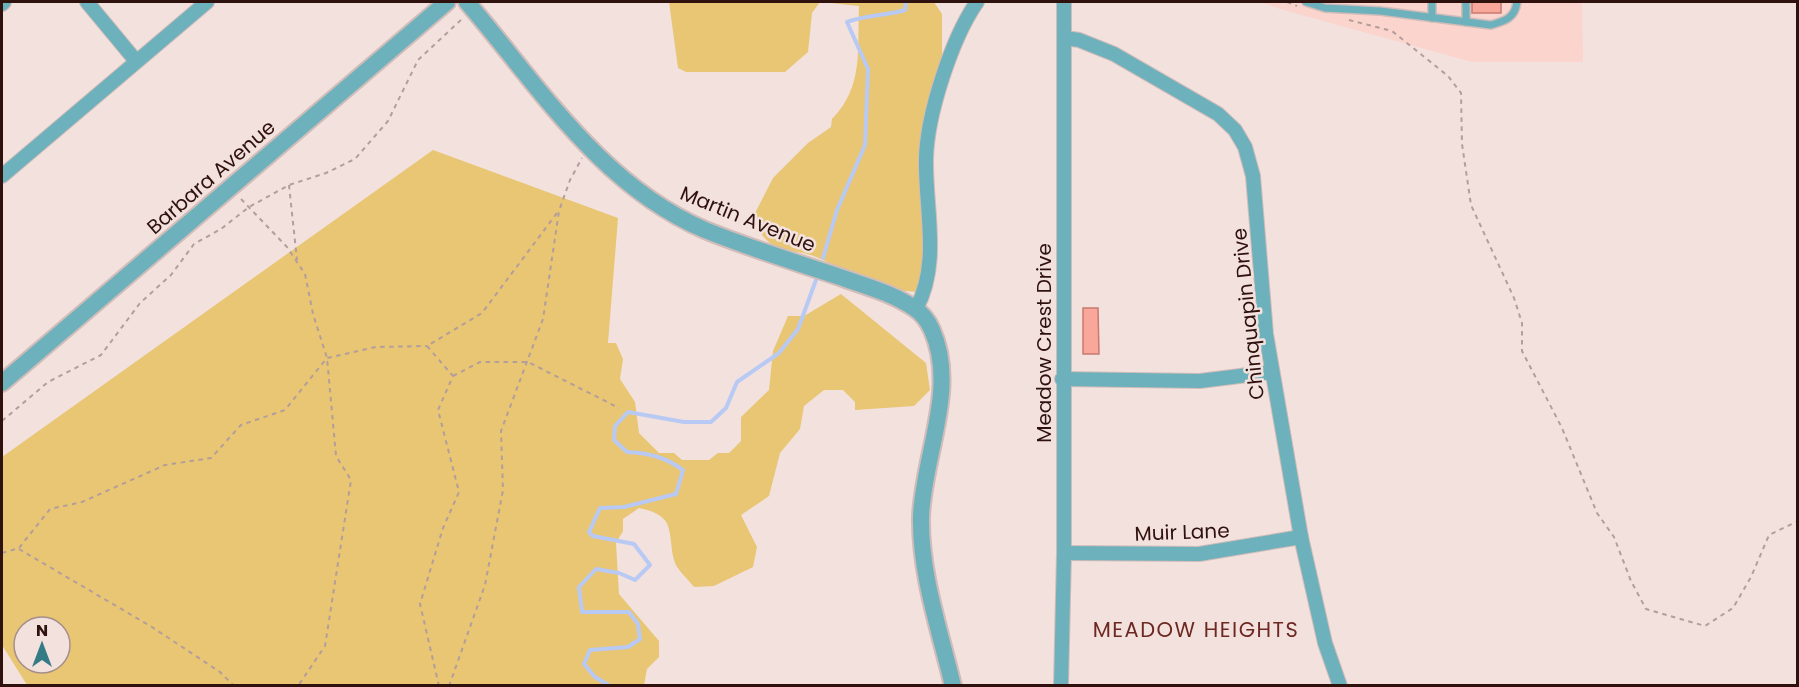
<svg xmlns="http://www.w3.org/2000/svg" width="1799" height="687" font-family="Poppins,sans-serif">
<rect width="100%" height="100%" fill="#f3e1de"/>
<!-- built -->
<path fill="#fbd4ce" d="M 1261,2 L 1582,2 L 1583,62 L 1472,62 L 1280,9 Z"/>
<!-- green -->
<g fill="#e8c673" fill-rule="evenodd">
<path d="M 669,2 L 934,2 L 942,14 L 942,76 L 922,210 L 937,241 L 937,261 L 918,292 C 882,291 848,270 816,257 C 803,251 783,252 771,244 C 762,237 757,228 753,217 L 773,178 L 808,143 L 831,127 L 832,119 C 864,86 857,50 859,6 L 820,2 L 812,13 L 808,52 L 785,72 L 686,72 L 678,68 Z"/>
<path d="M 433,150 L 618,218 L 608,343 L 616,343 L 623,359 L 620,379 L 635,402 L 639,433 L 659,453 L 674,453 L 682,460 L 709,460 L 718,453 L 729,453 L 741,441 L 741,417 L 769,390 L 773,351 L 788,316 L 804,316 L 841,294 L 926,363 L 930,390 L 914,406 L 855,410 L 855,402 L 843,390 L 824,390 L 804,406 L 800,429 L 780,453 L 769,496 L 741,515 L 757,547 L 753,567 L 714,586 L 694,587 C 688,579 676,569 674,560 C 667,531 677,516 639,508 L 623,519 L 623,531 L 616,543 L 619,594 L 659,641 L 659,657 L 647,669 L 644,685 L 27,685 L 2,645 L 2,457 ZM 24,627 L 60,627 L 60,663 L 24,663 Z"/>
</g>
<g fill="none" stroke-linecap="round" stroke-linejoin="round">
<!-- stream -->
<g stroke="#b8c9f4" stroke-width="4">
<path d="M 823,258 L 837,210 L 865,145 L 868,69 L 847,22 C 866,15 885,16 905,10 L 906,2"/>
<path d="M 610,686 L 595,677 L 584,664 L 590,650 L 628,647 L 640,639 L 638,624 L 629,612 L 582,612 L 579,587 L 596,569 L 619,573 L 635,580 L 650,565 L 634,544 L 593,536 L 589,532 L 600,508 L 624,507 L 676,494 L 683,470 C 665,457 649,453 627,452 L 614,440 L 615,426 L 628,412 L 684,422 L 711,422 L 726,408 L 737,382 L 779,353 L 798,329 L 816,280"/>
</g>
</g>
<!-- building -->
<g fill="#f9a69b" stroke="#c87a6f" stroke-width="1.5">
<rect x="1472" y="2" width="29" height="11"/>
<path d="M 1083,308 L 1098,308 L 1099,354 L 1083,354 Z"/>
</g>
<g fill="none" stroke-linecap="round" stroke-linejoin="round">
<!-- service casing -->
<g stroke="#d0bcb9" stroke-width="10">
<g id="service">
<path d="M 1306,2 L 1325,8 L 1380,11 L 1491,25 C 1505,21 1515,18 1517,2"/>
<path d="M 1466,2 L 1466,22"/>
<path d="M 1432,18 L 1432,2"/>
</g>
</g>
<!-- minor casing -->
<g stroke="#d0bcb9" stroke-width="16">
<g id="minor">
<path d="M 87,2 L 136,61"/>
<path d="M 2,4 L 4,2"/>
<path d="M 1065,38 L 1079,40 L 1114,54 L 1218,114 L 1235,130 L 1245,147 L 1253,176 L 1266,334 L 1301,537 L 1325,643 L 1340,686"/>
<path d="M 2,176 L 207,2"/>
<path d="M 916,309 C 941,263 925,209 926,159 C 927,114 952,38 977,2"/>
<path d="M 1062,379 L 1200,381 L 1272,372"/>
<path d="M 1064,553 L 1199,554 L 1301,537"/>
<path d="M 1061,686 L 1064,553 L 1064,2"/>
</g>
</g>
<!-- tertiary casing -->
<g stroke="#d0bcb9" stroke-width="20">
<g id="tertiary">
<path d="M 467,2 C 538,85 600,185 705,230 C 749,248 795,262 840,277 C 865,286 892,293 914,308 C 922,313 928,321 932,330 C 958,389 923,456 921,517 C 920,574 940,631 953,686"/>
<path d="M 2,383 L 447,2"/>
</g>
</g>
<!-- path -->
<g stroke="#b49e9b" stroke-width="2" stroke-dasharray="4.5 4.5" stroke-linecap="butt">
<path d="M 1287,2 L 1297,6"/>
<path d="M 1349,20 L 1392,31 L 1448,76 L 1461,93 L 1462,144 L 1471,205 L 1514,298 L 1522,323 L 1522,351 L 1562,428 L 1597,513 L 1614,537 L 1631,581 L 1646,609 L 1705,626 L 1733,608 L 1751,577 L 1769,535 L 1798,521"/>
<path d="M 289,185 L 297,260"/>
<path d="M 241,199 L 287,247 L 305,274 L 313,314 L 327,358 L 336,456 L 351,480 L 325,646 L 298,686"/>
<path d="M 453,376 L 480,362 L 528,362 L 619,408"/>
<path d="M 2,421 L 48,382 L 101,355 L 140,303 L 171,275 L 194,244 L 221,229 L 249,207 L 289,185 L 326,173 L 355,159 L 388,121 L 418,60 L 463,18"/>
<path d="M 19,549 L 152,627 L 220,672 L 234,686"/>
<path d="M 2,553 L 19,548 L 50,509 L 82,502 L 165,465 L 211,458 L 241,425 L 285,410 L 327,358 L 376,347 L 427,346"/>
<path d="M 439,686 L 420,604 L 443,528 L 459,492 L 438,410 L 453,376 L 427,346 L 482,313 L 557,213"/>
<path d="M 449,686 L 485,585 L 503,490 L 501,431 L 543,319 L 559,211 L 570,180 L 582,158"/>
</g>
<!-- service -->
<use href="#service" stroke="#6cb1bb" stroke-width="7"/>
<!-- minor -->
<use href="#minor" stroke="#6cb1bb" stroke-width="14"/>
<!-- tertiary -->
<use href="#tertiary" stroke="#6cb1bb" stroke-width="16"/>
</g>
<g text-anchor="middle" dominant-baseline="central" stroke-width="5" stroke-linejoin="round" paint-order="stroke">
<!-- street labels -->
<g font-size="20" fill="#2f110e" stroke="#f3e1de">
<text transform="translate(211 177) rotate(-41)">Barbara Avenue</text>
<text transform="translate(748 219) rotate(22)">Martin Avenue</text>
<text transform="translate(1248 314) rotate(-96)">Chinquapin Drive</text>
<text transform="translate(1044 343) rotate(-90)">Meadow Crest Drive</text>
<text transform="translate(1182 532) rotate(-2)">Muir Lane</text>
</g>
<!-- neighbourhood labels -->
<g font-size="21" letter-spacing="1.5" fill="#6d2822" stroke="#f3e1de">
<text x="1196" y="629">MEADOW HEIGHTS</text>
</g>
</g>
<!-- border -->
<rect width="1799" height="687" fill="none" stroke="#2f110e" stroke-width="6"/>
<!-- north arrow -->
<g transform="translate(42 645)"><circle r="28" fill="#f3e1de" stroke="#a58e8b" stroke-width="1.5"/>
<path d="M0-4.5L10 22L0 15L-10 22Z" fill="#337b85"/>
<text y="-9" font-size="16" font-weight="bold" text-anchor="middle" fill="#2f110e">N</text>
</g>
</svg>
